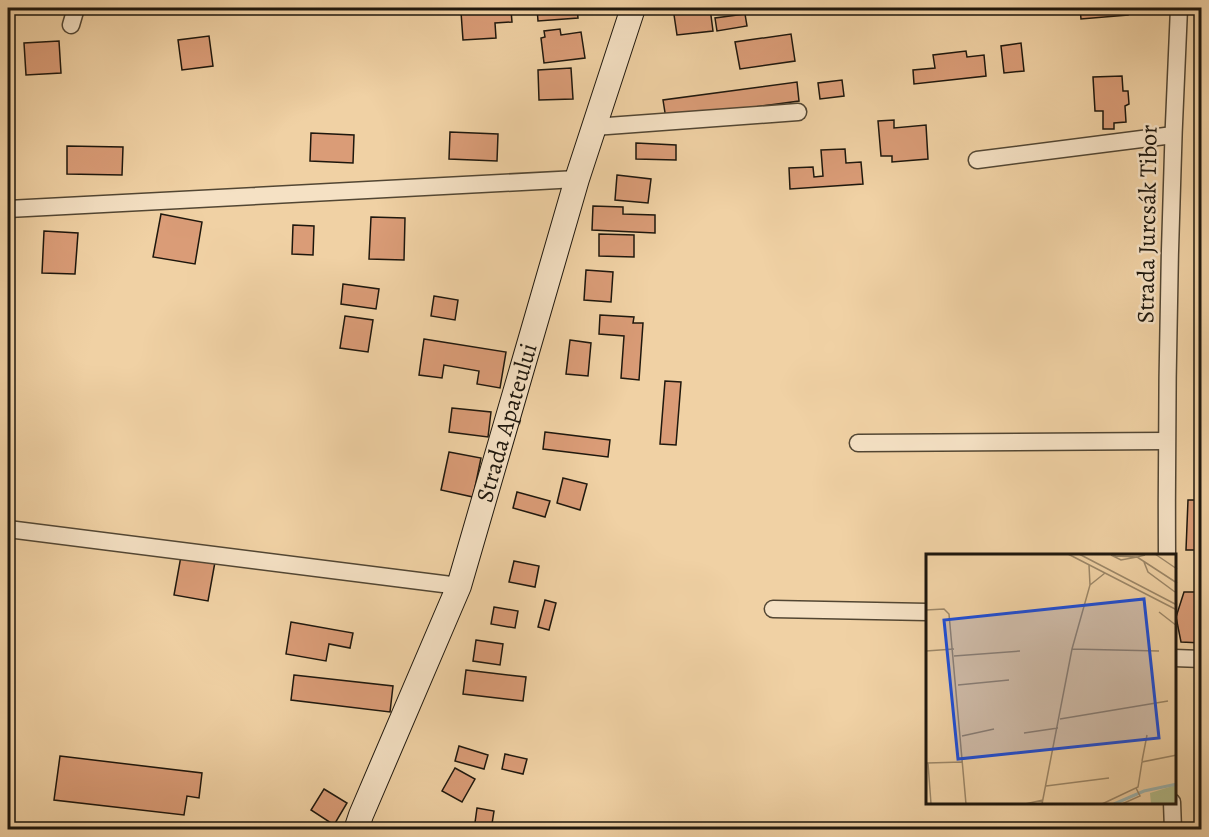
<svg xmlns="http://www.w3.org/2000/svg" width="1209" height="837" font-family="Alegreya,serif">
<rect width="100%" height="100%" fill="#f0d1a4"/>
<filter id="stains"><feTurbulence type="fractalNoise" baseFrequency=".00333" numOctaves="4"/><feColorMatrix values="0 0 0 0 .2 0 0 0 0 .09 0 0 0 0 .02 0 0 0 .5 -.17"/></filter>
<radialGradient id="worn" r=".72"><stop offset=".6" stop-color="#630" stop-opacity="0"/><stop offset="1" stop-color="#630" stop-opacity=".3"/></radialGradient>
<!-- building -->
<g fill="#da9c77" stroke="#1e170d" stroke-width="1.5">
<path d="M 537,8 L 577,8 L 578,18 L 538,21 Z"/>
<path d="M 673,8 L 710,8 L 713,31 L 677,35 Z"/>
<path d="M 1080,8 L 1127,8 L 1128,15 L 1081,19 Z"/>
<path d="M 511,10 L 512,22 L 495,23 L 496,38 L 463,40 L 461,12 Z"/>
<path d="M 745,14 L 747,26 L 717,31 L 715,18 Z"/>
<path d="M 560,29 L 561,35 L 581,32 L 585,58 L 544,63 L 541,38 L 545,37 L 544,31 Z"/>
<path d="M 791,34 L 795,61 L 740,69 L 735,42 Z"/>
<path d="M 209,36 L 213,66 L 182,70 L 178,40 Z"/>
<path d="M 59,41 L 61,73 L 26,75 L 24,43 Z"/>
<path d="M 1021,43 L 1024,71 L 1004,73 L 1001,46 Z"/>
<path d="M 966,51 L 967,57 L 984,55 L 986,76 L 914,84 L 913,70 L 935,68 L 933,55 Z"/>
<path d="M 571,68 L 573,99 L 539,100 L 538,70 Z"/>
<path d="M 1122,76 L 1123,91 L 1128,91 L 1129,104 L 1125,106 L 1126,122 L 1114,123 L 1114,129 L 1103,129 L 1103,111 L 1095,111 L 1093,77 Z"/>
<path d="M 842,80 L 844,96 L 820,99 L 818,83 Z"/>
<path d="M 797,82 L 799,101 L 666,119 L 663,100 Z"/>
<path d="M 894,120 L 894,128 L 926,125 L 928,159 L 892,162 L 892,156 L 881,156 L 878,121 Z"/>
<path d="M 450,132 L 498,134 L 497,161 L 449,159 Z"/>
<path d="M 311,133 L 354,135 L 353,163 L 310,161 Z"/>
<path d="M 636,143 L 676,145 L 676,160 L 636,159 Z"/>
<path d="M 67,146 L 123,147 L 122,175 L 67,174 Z"/>
<path d="M 845,149 L 846,163 L 861,162 L 863,184 L 790,189 L 789,168 L 813,167 L 814,177 L 823,176 L 821,150 Z"/>
<path d="M 617,175 L 651,179 L 648,203 L 615,200 Z"/>
<path d="M 593,206 L 623,207 L 623,214 L 655,215 L 655,233 L 592,230 Z"/>
<path d="M 161,214 L 202,222 L 195,264 L 153,257 Z"/>
<path d="M 371,217 L 405,218 L 404,260 L 369,259 Z"/>
<path d="M 293,225 L 314,226 L 313,255 L 292,254 Z"/>
<path d="M 44,231 L 78,233 L 75,274 L 42,273 Z"/>
<path d="M 599,234 L 634,235 L 634,257 L 599,256 Z"/>
<path d="M 586,270 L 613,272 L 611,302 L 584,300 Z"/>
<path d="M 343,284 L 379,289 L 376,309 L 341,304 Z"/>
<path d="M 434,296 L 458,300 L 455,320 L 431,316 Z"/>
<path d="M 600,315 L 634,317 L 633,323 L 643,323 L 639,380 L 621,378 L 624,336 L 599,334 Z"/>
<path d="M 345,316 L 373,320 L 368,352 L 340,348 Z"/>
<path d="M 424,339 L 506,352 L 500,388 L 477,384 L 479,371 L 444,365 L 442,378 L 419,375 Z"/>
<path d="M 570,340 L 591,343 L 588,376 L 566,374 Z"/>
<path d="M 665,381 L 681,382 L 676,445 L 660,444 Z"/>
<path d="M 452,408 L 491,412 L 488,437 L 449,432 Z"/>
<path d="M 545,432 L 610,440 L 608,457 L 543,449 Z"/>
<path d="M 449,452 L 481,458 L 473,497 L 441,490 Z"/>
<path d="M 563,478 L 587,484 L 580,510 L 557,503 Z"/>
<path d="M 517,492 L 550,501 L 545,517 L 513,508 Z"/>
<path d="M 1188,500 L 1202,500 L 1202,550 L 1186,550 Z"/>
<path d="M 181,556 L 215,562 L 208,601 L 174,595 Z"/>
<path d="M 514,561 L 539,566 L 535,587 L 509,582 Z"/>
<path d="M 1184,592 L 1202,592 L 1202,643 L 1181,642 L 1176,617 Z"/>
<path d="M 545,600 L 556,603 L 549,630 L 538,627 Z"/>
<path d="M 494,607 L 518,611 L 515,628 L 491,624 Z"/>
<path d="M 291,622 L 353,633 L 350,648 L 329,644 L 326,661 L 286,654 Z"/>
<path d="M 476,640 L 503,644 L 500,665 L 473,661 Z"/>
<path d="M 466,670 L 526,677 L 523,701 L 463,694 Z"/>
<path d="M 294,675 L 393,686 L 390,712 L 291,700 Z"/>
<path d="M 459,746 L 488,755 L 484,769 L 455,761 Z"/>
<path d="M 505,754 L 527,759 L 523,774 L 502,769 Z"/>
<path d="M 60,756 L 202,773 L 199,798 L 187,796 L 184,815 L 54,800 Z"/>
<path d="M 455,768 L 475,779 L 462,802 L 442,791 Z"/>
<path d="M 324,789 L 347,803 L 334,825 L 311,810 Z"/>
<path d="M 477,808 L 494,811 L 491,830 L 474,830 Z"/>
</g>
<g fill="none" stroke-linecap="round" stroke-linejoin="round">
<!-- street casing -->
<g stroke="#524633" stroke-width="19">
<g id="street">
<path d="M 71,25 L 76,8"/>
<path d="M 594,127 L 798,112"/>
<path d="M 977,160 L 1173,135"/>
<path d="M 8,209 L 577,179"/>
<path d="M 858,443 L 1166,441"/>
<path d="M 8,529 L 459,586"/>
<path d="M 1167,555 C 1166,372 1170,190 1179,8"/>
<path d="M 773,609 L 927,612"/>
<path d="M 1174,658 L 1202,659"/>
<path d="M 1172,802 L 1173,830"/>
</g>
</g>
<!-- secondary casing -->
<g stroke="#1e170d" stroke-width="26">
<g id="secondary">
<path id="s1" d="M 356,830 L 361,815 L 459,586 L 577,179 L 633,8"/>
</g>
</g>
<!-- street -->
<use href="#street" stroke="#f5e1c4" stroke-width="16"/>
<!-- secondary -->
<use href="#secondary" stroke="#f5e1c4" stroke-width="24"/>
</g>
<g text-anchor="middle" dominant-baseline="central" stroke-width="5" stroke-linejoin="round" paint-order="stroke">
<!-- street labels -->
<g font-size="24" fill="#1e170d" stroke="#f5e1c4">
<text transform="translate(1147 224) rotate(-89)">Strada Jurcsák Tibor</text>
<text stroke="none"><textPath href="#s1" startOffset="435">Strada Apateului</textPath></text>
</g>
</g>
<!-- overview -->
<g transform="translate(926 554)">
<rect width="250" height="250" fill="#f0d1a4"/>
<path d="M 250,231 L 250,250 L 225,250 L 224,239 Z" fill="#b3bd8b"/>
<path fill="none" stroke="#9db5b0" stroke-width="3" d="M 188,250 L 218,237 L 251,230"/>
<path fill="none" stroke="#9c8768" stroke-width="1.5" d="M 142,0 L 251,56M 153,0 L 251,51M 229,0 L 251,15M 185,1 L 190,2 L 211,3 L 195,6 ZM 219,1 L 211,3 L 251,29M 218,8 L 222,18 L 249,38M 164,31 L 179,19M 0,56 L 18,55 L 23,60 L 40,250M 233,58 L 251,72M 146,95 L 233,97M 0,97 L 28,95M 28,102 L 94,97M 32,131 L 83,126M 134,165 L 242,147M 98,179 L 132,174M 36,182 L 68,175M 216,207 L 221,181M 1,209 L 37,208M 2,209 L 5,250M 120,232 L 183,224M 99,250 L 117,246M 116,250 L 146,95 L 164,31 L 163,11M 176,250 L 212,233 L 216,208 L 251,201M 196,250 L 214,242 L 210,234"/>
<path fill="#1d4ed8" fill-opacity="0.15" stroke="#1d4ed8" stroke-width="3" d="M 218,45 L 233,184 L 32,205 L 18,66 Z"/>
<rect width="250" height="250" fill="none" stroke="#1e170d" stroke-width="3"/>
</g>
<!-- margin -->
<rect width="1209" height="837" fill="none" stroke="#f0d1a4" stroke-width="30"/>
<rect x="9" y="9" width="1191" height="819" fill="none" stroke="#1e170d" stroke-width="3"/>
<rect x="15" y="15" width="1179" height="807" fill="none" stroke="#1e170d" stroke-width="1.5"/>
<rect width="100%" height="100%" filter="url(#stains)"/>
<rect width="100%" height="100%" fill="url(#worn)"/>
</svg>
